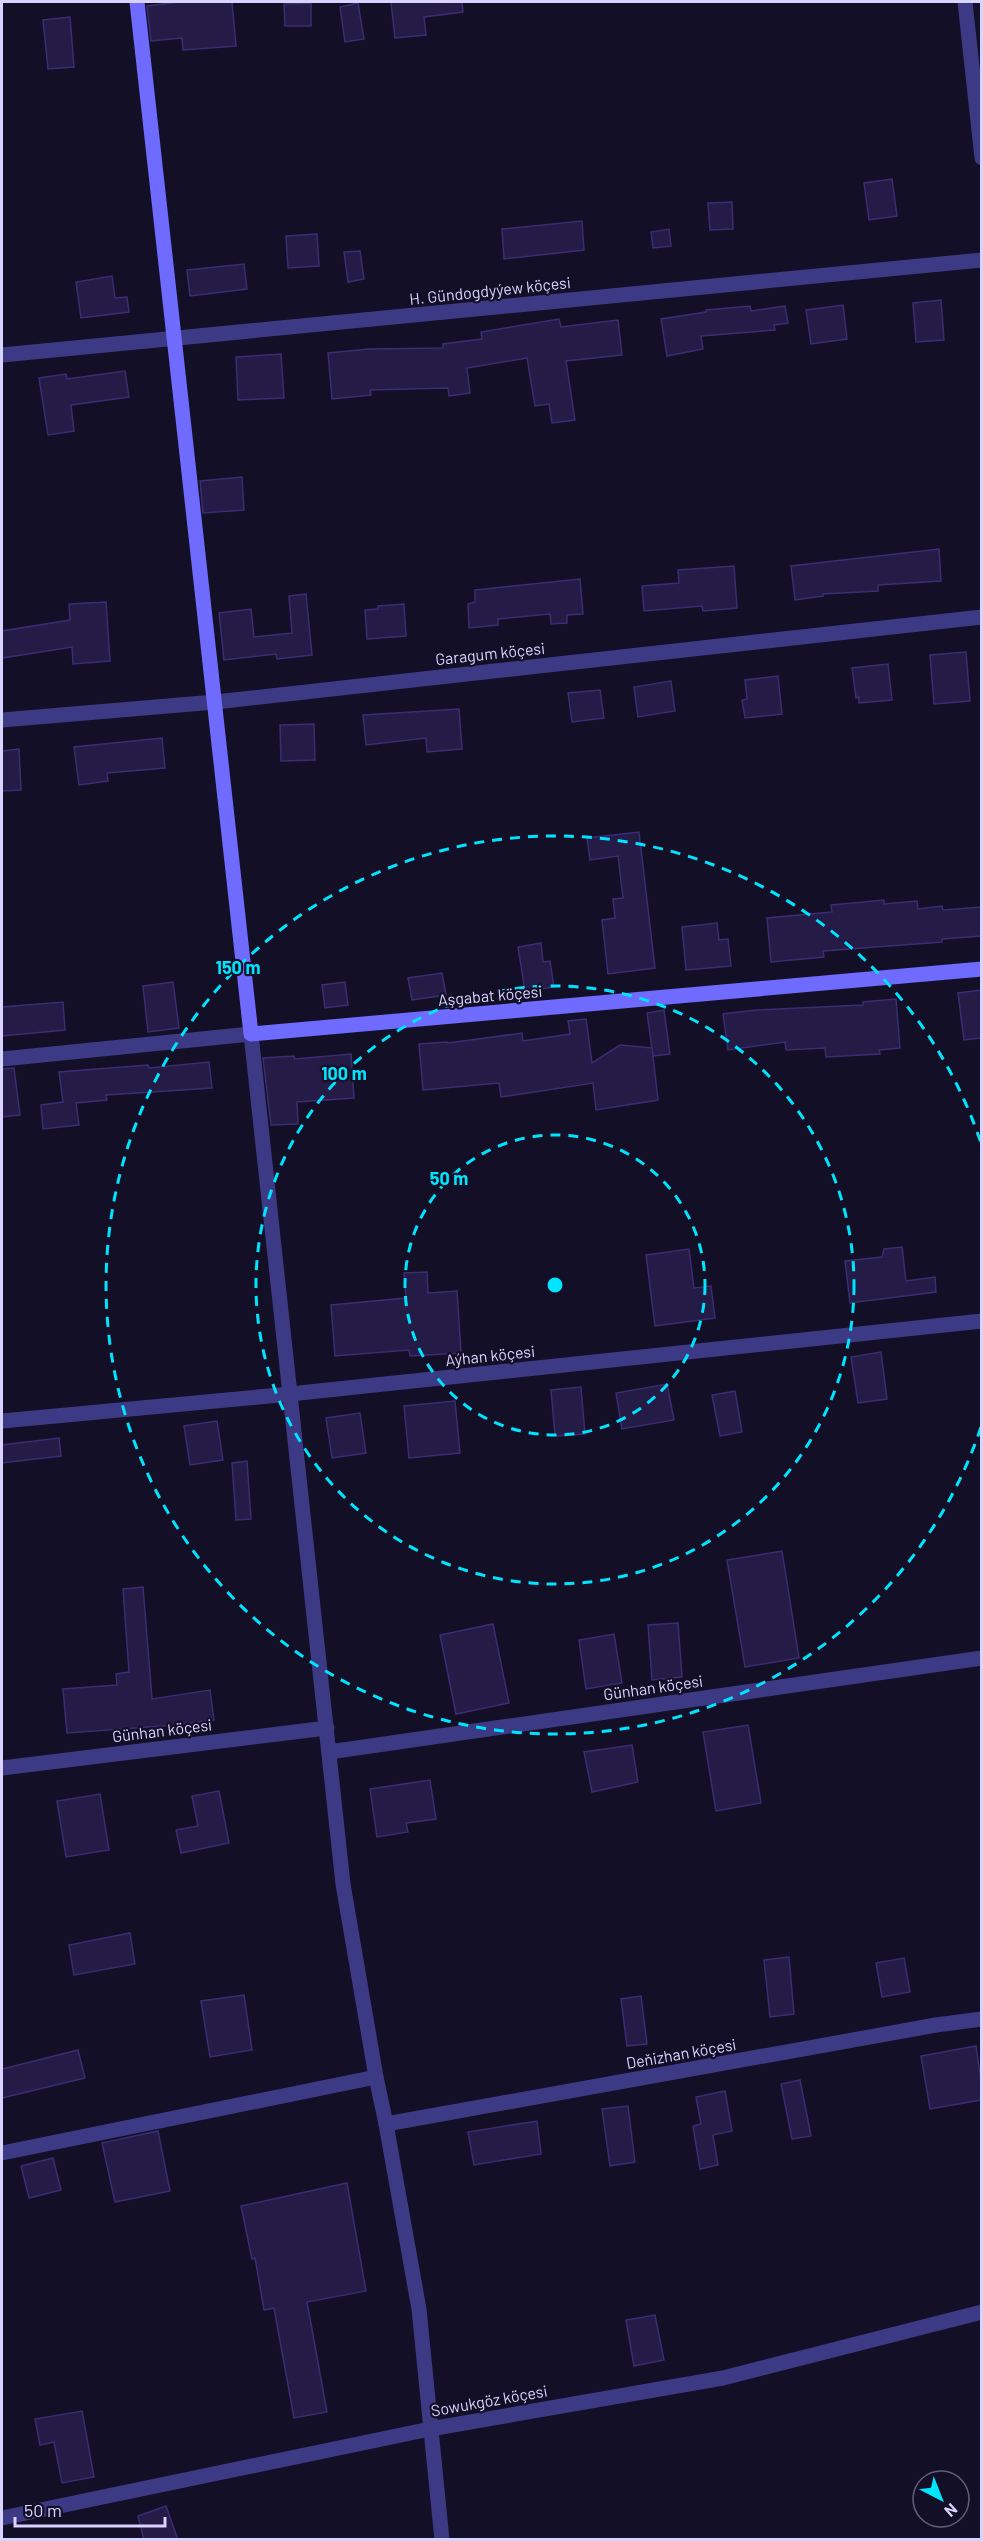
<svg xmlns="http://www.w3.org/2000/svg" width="983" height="2541" font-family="Barlow,sans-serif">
<rect width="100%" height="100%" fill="#130f26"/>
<!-- building -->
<g fill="#241b47" stroke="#3b2d73" stroke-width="1.5">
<path d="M 179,2 L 232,2 L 236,46 L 183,50 L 182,38 L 151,41 L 147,6 Z"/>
<path d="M 391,2 L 462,2 L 463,12 L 424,17 L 426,35 L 395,38 Z"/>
<path d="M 311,3 L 311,26 L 285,26 L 284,4 Z"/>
<path d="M 358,3 L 364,39 L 345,42 L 340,7 Z"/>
<path d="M 70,17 L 74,67 L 48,69 L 43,20 Z"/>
<path d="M 892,179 L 897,216 L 869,220 L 864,183 Z"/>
<path d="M 732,202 L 733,229 L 710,230 L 708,203 Z"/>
<path d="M 582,221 L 584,250 L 504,259 L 502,229 Z"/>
<path d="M 669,229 L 671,246 L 653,248 L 651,232 Z"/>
<path d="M 317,234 L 319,266 L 288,268 L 286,236 Z"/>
<path d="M 360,251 L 364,279 L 348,282 L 344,252 Z"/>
<path d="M 244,264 L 247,289 L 190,296 L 187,270 Z"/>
<path d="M 112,276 L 115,298 L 127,297 L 129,312 L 81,318 L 76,282 Z"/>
<path d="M 941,300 L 944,340 L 916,342 L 913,303 Z"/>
<path d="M 843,305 L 847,339 L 811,344 L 806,310 Z"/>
<path d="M 750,306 L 751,311 L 785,306 L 788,323 L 774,325 L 775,330 L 701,336 L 703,349 L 667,356 L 661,319 L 706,312 L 706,310 Z"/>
<path d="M 559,319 L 561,327 L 618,320 L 622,355 L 566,361 L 575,420 L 552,423 L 549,404 L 535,406 L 527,358 L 467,368 L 470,393 L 449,396 L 448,388 L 370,390 L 371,395 L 332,399 L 328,353 L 369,349 L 443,348 L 443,344 L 482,339 L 481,332 Z"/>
<path d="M 281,354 L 284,398 L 238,400 L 236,357 Z"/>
<path d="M 125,371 L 129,397 L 71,405 L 74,431 L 48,435 L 39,378 L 66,374 L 67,379 Z"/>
<path d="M 242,477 L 244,510 L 203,513 L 200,481 Z"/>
<path d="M 939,549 L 941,581 L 878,585 L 878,591 L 823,594 L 823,596 L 795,600 L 791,566 Z"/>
<path d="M 734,566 L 737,608 L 703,611 L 702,606 L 644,611 L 642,586 L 679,583 L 678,570 Z"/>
<path d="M 580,579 L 583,614 L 567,615 L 567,623 L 551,624 L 550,614 L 498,619 L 498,625 L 469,628 L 468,604 L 475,602 L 475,590 Z"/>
<path d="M 306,594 L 312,655 L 277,659 L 276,654 L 224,660 L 219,613 L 251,609 L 254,637 L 292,633 L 289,596 Z"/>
<path d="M 106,602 L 110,661 L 73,664 L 72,647 L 2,658 L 2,631 L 70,620 L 69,604 Z"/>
<path d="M 404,604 L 406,636 L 367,639 L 365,610 L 378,609 L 378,606 Z"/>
<path d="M 966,652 L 970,701 L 934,704 L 930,655 Z"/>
<path d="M 888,664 L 892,700 L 859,703 L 859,697 L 856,698 L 852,668 Z"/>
<path d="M 778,676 L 782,714 L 745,718 L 742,700 L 747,699 L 745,680 Z"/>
<path d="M 671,681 L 675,711 L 638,717 L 634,687 Z"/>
<path d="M 600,690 L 604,718 L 572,722 L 568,693 Z"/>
<path d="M 459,709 L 462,749 L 427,752 L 426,738 L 366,745 L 363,715 Z"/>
<path d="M 314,724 L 315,760 L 281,761 L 280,725 Z"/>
<path d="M 162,738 L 165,768 L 107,773 L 108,781 L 79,785 L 74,747 Z"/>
<path d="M 19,749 L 21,790 L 2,791 L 2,751 Z"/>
<path d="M 639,832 L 655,968 L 608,974 L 602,920 L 615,918 L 613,899 L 623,898 L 618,856 L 590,860 L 587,838 Z"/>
<path d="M 884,900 L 884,904 L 917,901 L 918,909 L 942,906 L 943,910 L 981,907 L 981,936 L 942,939 L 942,942 L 823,951 L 824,957 L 771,962 L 767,918 L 832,912 L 831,905 Z"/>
<path d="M 717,923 L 719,940 L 728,939 L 731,966 L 686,970 L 682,927 Z"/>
<path d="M 541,943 L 543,962 L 550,961 L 554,987 L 525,991 L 518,947 Z"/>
<path d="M 442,973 L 446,995 L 412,1000 L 408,978 Z"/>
<path d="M 173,982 L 179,1028 L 148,1032 L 143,986 Z"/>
<path d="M 345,982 L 348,1005 L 325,1008 L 322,985 Z"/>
<path d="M 981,990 L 981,1038 L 964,1040 L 958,993 Z"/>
<path d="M 896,999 L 900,1048 L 879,1050 L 880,1054 L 826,1057 L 825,1048 L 786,1050 L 785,1042 L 728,1050 L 723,1014 L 756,1010 L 863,1005 L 863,1002 Z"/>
<path d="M 63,1002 L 65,1030 L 2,1036 L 2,1007 Z"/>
<path d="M 664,1010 L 670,1054 L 653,1056 L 647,1013 Z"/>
<path d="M 586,1019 L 592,1063 L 620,1045 L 652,1048 L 658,1100 L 596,1110 L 593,1083 L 501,1097 L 499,1083 L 423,1090 L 419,1044 L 447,1042 L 448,1043 L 522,1033 L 523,1041 L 570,1034 L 568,1021 Z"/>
<path d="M 351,1054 L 354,1098 L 297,1102 L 298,1124 L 271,1125 L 263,1058 L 294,1056 L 295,1059 Z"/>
<path d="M 209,1062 L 212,1088 L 106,1095 L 107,1100 L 76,1103 L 79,1125 L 43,1129 L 41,1105 L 63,1102 L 59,1072 L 148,1065 L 149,1068 Z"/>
<path d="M 14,1068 L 20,1115 L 2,1117 L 2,1069 Z"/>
<path d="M 902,1247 L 906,1281 L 935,1277 L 936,1292 L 850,1303 L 845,1261 L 882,1257 L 884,1249 Z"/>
<path d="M 689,1249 L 694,1288 L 711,1286 L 715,1318 L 655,1326 L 646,1255 Z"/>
<path d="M 427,1272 L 428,1293 L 457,1291 L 461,1353 L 410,1356 L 409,1350 L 335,1356 L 331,1305 L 406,1298 L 404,1273 Z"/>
<path d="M 881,1352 L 887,1399 L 858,1403 L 851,1357 Z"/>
<path d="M 667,1384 L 674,1420 L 622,1429 L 616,1393 Z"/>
<path d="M 581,1387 L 585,1434 L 555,1436 L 551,1390 Z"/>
<path d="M 735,1391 L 742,1432 L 720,1436 L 712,1395 Z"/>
<path d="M 455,1401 L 460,1453 L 409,1458 L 404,1406 Z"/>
<path d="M 360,1413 L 366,1453 L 332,1458 L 326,1418 Z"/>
<path d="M 217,1421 L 223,1460 L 190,1465 L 184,1426 Z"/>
<path d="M 59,1438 L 61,1456 L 2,1463 L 2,1445 Z"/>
<path d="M 247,1461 L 251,1519 L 236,1520 L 232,1463 Z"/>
<path d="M 782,1551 L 799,1658 L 745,1667 L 727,1560 Z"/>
<path d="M 143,1587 L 152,1699 L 210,1690 L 214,1720 L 176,1725 L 67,1733 L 63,1689 L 117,1685 L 116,1674 L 129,1672 L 123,1589 Z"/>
<path d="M 678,1623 L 682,1677 L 652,1680 L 648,1625 Z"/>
<path d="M 493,1624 L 509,1703 L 456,1714 L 440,1635 Z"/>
<path d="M 614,1634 L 622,1683 L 586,1689 L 579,1640 Z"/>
<path d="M 748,1725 L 761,1803 L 716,1811 L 703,1732 Z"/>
<path d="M 632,1745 L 638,1782 L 592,1792 L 584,1752 Z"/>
<path d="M 430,1780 L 436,1819 L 406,1823 L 408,1832 L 377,1837 L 370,1789 Z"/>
<path d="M 219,1791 L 229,1843 L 181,1853 L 176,1830 L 198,1826 L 192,1796 Z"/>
<path d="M 100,1794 L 109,1850 L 66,1857 L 57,1801 Z"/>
<path d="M 130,1933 L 135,1964 L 74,1975 L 69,1945 Z"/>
<path d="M 789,1957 L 794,2014 L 770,2017 L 764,1960 Z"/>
<path d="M 904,1958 L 910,1992 L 882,1997 L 876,1963 Z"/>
<path d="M 244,1995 L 252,2050 L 210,2057 L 201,2001 Z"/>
<path d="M 641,1996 L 647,2044 L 627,2046 L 621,1999 Z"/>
<path d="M 976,2046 L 981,2082 L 981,2100 L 930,2109 L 921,2056 Z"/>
<path d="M 78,2050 L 85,2078 L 2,2098 L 2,2069 Z"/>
<path d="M 800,2080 L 811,2136 L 792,2139 L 781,2084 Z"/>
<path d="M 725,2091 L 732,2131 L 713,2135 L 718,2165 L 700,2169 L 693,2126 L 701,2124 L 696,2097 Z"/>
<path d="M 628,2106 L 635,2162 L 610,2166 L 602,2109 Z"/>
<path d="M 537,2121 L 541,2154 L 474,2165 L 468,2132 Z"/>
<path d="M 158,2131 L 170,2191 L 115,2202 L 102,2143 Z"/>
<path d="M 53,2158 L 61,2190 L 29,2198 L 21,2166 Z"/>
<path d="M 347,2183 L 366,2291 L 307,2302 L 327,2412 L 294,2418 L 274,2308 L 264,2310 L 255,2258 L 252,2259 L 241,2206 Z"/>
<path d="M 655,2315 L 664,2360 L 634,2366 L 626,2320 Z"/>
<path d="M 82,2411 L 94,2477 L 62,2483 L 54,2442 L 40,2445 L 35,2419 Z"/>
<path d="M 166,2506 L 178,2540 L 144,2540 L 138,2516 Z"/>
</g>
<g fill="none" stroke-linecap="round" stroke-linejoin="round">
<!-- street -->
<g stroke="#3d3a85" stroke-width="15">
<path d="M 965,2 L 982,158"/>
<path d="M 2,355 L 982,260"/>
<path d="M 2,720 L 215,702 L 982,617"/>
<path d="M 2,1059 L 251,1034 L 343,1884 L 376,2077 L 386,2124 L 419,2309 L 442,2540"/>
<path d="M 2,1421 L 290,1394 L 982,1321"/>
<path d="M 329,1752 L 982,1658"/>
<path d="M 2,1768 L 327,1728"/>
<path d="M 386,2124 L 936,2025 L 982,2019"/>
<path d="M 2,2153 L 376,2077"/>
<path d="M 2,2518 L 430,2429 L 723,2378 L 982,2312"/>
</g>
<!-- secondary -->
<path stroke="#6f6bff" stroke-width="15" d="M 137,2 L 251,1034 L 982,969"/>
</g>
<!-- distance rings -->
<g fill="none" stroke="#00e5ff" stroke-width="3" stroke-dasharray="10 8">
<circle cx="555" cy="1285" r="150"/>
<circle cx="555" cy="1285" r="299"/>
<path d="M981 1427A449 449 0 1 1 981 1143"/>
</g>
<g text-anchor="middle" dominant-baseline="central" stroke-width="4.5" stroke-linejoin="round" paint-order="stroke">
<!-- street labels -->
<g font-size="16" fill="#d9d4ff" stroke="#130f26">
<text transform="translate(490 290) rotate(-6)">H. Gündogdyýew köçesi</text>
<text transform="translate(490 653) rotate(-6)">Garagum köçesi</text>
<text transform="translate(490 995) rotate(-5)">Aşgabat köçesi</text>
<text transform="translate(490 1355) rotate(-6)">Aýhan köçesi</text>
<text transform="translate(653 1687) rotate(-8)">Günhan köçesi</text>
<text transform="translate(162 1730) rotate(-7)">Günhan köçesi</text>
<text transform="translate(681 2053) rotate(-10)">Deňizhan köçesi</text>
<text transform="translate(489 2400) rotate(-10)">Sowukgöz köçesi</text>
</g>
</g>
<circle cx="555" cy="1285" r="9" fill="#00e5ff" stroke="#130f26" stroke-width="3"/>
<g font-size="18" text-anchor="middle" font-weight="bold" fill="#00e5ff" stroke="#130f26" stroke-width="4.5" stroke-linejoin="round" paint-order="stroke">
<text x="238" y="974">150 m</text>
<text x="344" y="1080">100 m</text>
<text x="449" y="1185">50 m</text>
</g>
<!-- border -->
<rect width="983" height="2541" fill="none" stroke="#d9d4ff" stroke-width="6"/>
<!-- north arrow -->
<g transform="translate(941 2499) rotate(138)"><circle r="28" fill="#130f26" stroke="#625e7d" stroke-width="1.5"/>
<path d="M0-4.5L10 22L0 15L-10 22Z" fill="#00e5ff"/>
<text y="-9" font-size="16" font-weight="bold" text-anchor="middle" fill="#d9d4ff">N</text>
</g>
<!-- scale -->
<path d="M15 2517v9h150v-9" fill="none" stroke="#d9d4ff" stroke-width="3"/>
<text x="24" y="2517" font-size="18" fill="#d9d4ff" stroke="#130f26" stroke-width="4.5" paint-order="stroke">50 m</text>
</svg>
